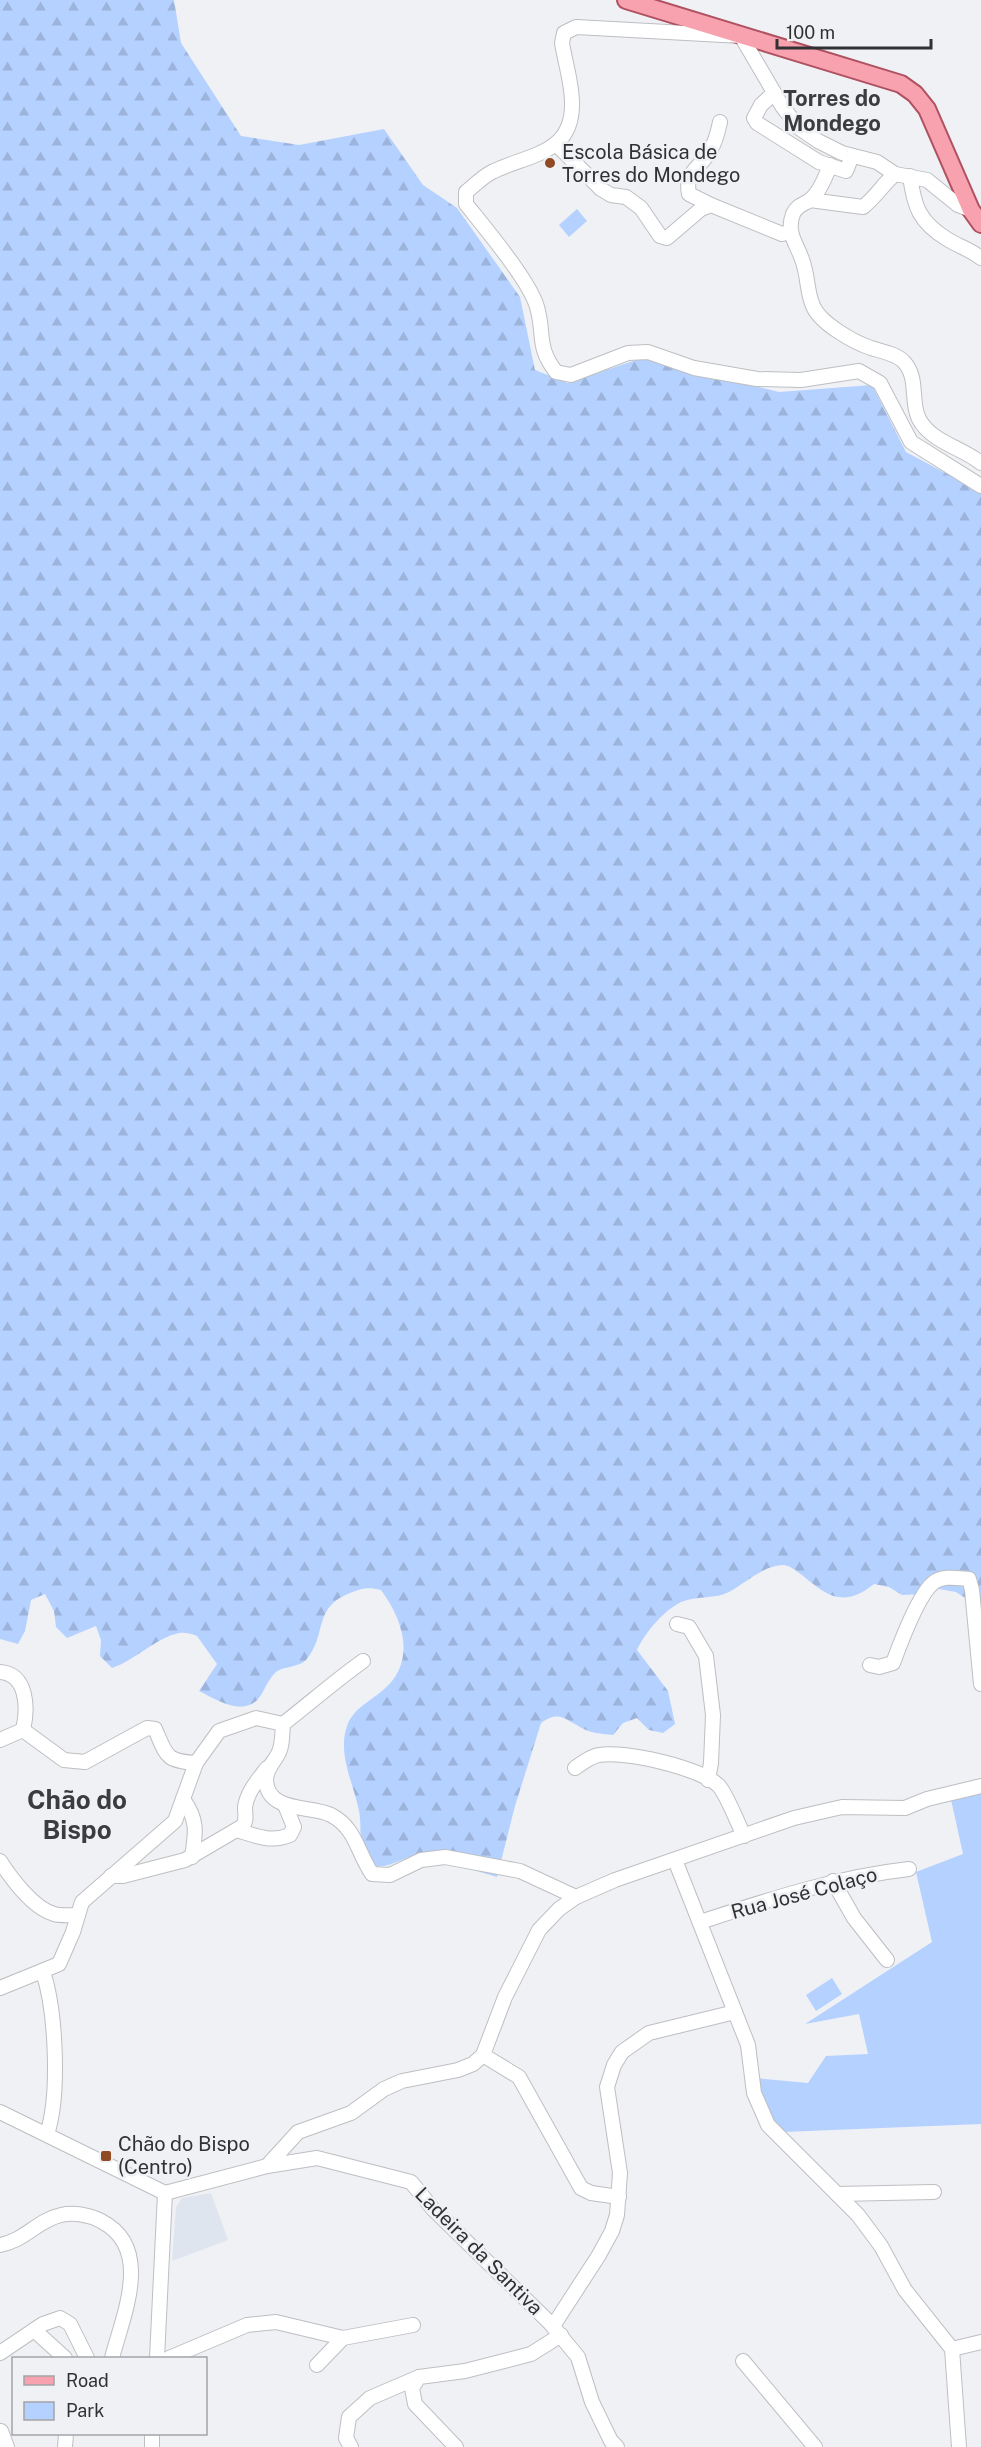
<svg xmlns="http://www.w3.org/2000/svg" width="981" height="2447" font-family="'Public Sans',sans-serif">
<defs>
<pattern id="forest-firs" width="22" height="20" patternUnits="userSpaceOnUse" patternTransform="scale(1.5)"><rect width="22" height="20" fill="#b5d1ff"/><path d="M5 1l3.5 6h-7zM16 11l3.5 6h-7z" fill="#9cb4db"/></pattern>
</defs>
<rect width="100%" height="100%" fill="#eff1f5"/>
<!-- built -->
<path fill="#dfe5ef" d="M 211,2193 L 228,2240 L 172,2261 L 176,2207 L 182,2198 Z"/>
<!-- green -->
<g fill="#b5d1ff">
<path d="M 577,209 L 587,221 L 569,237 L 559,225 Z"/>
<path d="M 981,1792 L 981,2124 L 783,2132 L 771,2122 L 755,2078 L 808,2083 L 826,2056 L 868,2054 L 859,2014 L 805,2024 L 932,1942 L 916,1872 L 963,1854 L 950,1795 Z"/>
<path d="M 832,1978 L 842,1994 L 816,2011 L 806,1995 Z"/>
</g>
<!-- forest -->
<path fill="url(#forest-firs)" d="M 0,0 L 174,0 L 181,43 L 241,136 L 299,145 L 384,129 L 423,185 L 457,208 L 520,297 L 535,370 L 568,383 L 642,358 L 779,392 L 872,385 L 906,452 L 981,492 L 981,1636 L 970,1601 L 956,1592 L 939,1589 L 923,1594 L 902,1595 L 889,1587 L 874,1584 C 844,1608 828,1597 802,1575 C 796,1571 790,1565 782,1565 C 763,1566 745,1583 729,1592 C 715,1599 698,1596 684,1601 C 666,1607 644,1634 637,1650 L 668,1691 L 675,1724 L 663,1733 L 649,1730 L 637,1718 L 623,1723 L 613,1735 C 601,1734 590,1733 580,1727 C 563,1718 559,1711 541,1723 L 515,1806 L 497,1877 L 422,1855 C 403,1855 388,1872 370,1864 C 367,1856 361,1847 361,1838 C 360,1829 361,1821 359,1811 C 354,1784 337,1754 347,1726 C 353,1709 369,1702 382,1691 C 417,1663 404,1621 381,1590 C 368,1587 362,1588 350,1593 C 312,1608 328,1634 306,1660 C 300,1667 284,1666 276,1672 C 270,1677 265,1688 261,1695 C 246,1719 217,1700 199,1691 L 217,1664 L 197,1636 C 192,1634 185,1632 179,1633 C 155,1638 136,1660 112,1668 L 100,1656 L 101,1640 L 96,1626 L 67,1638 L 56,1627 L 54,1611 L 45,1594 L 31,1600 L 25,1631 L 18,1644 L 0,1639 Z"/>
<g fill="none" stroke-linecap="round" stroke-linejoin="round">
<!-- minor casing -->
<g stroke="#bdbfc2" stroke-width="16">
<g id="minor">
<path d="M 774,93 L 761,105 L 754,118 L 757,123 L 819,162 L 846,171 L 852,156"/>
<path d="M 557,145 L 601,189 L 611,195 L 626,197 L 641,208 L 660,236 L 667,238 L 701,209 L 711,205 L 782,234 L 790,232"/>
<path d="M 830,165 C 826,176 819,193 810,200 C 803,205 797,205 793,214 C 785,235 800,247 804,266 C 808,279 807,292 813,306 C 820,323 853,342 871,348 C 881,351 897,354 904,362 C 919,378 910,402 919,419 C 931,442 961,447 981,463"/>
<path d="M 895,174 L 877,162 L 842,153 L 818,141 L 799,128 L 782,106 L 741,36 L 576,27 L 564,33 L 562,43 C 565,62 572,83 572,103 C 573,155 528,154 492,172 C 482,177 474,186 466,192 L 466,204 C 485,228 529,280 537,307 C 545,335 536,346 556,372 L 571,375 L 628,353 L 648,352 L 694,368 L 757,379 L 801,380 L 859,371 L 880,383 L 911,442 L 981,486"/>
<path d="M 910,176 C 914,206 919,222 947,239 C 958,246 971,250 981,258"/>
<path d="M 810,200 L 863,207 C 875,198 883,184 895,174 L 927,180 L 958,205 L 971,210"/>
<path d="M 711,205 L 689,194 C 684,170 702,168 711,149 C 716,141 718,131 720,122"/>
<path d="M 677,1624 L 689,1627 L 706,1656 L 713,1715 L 711,1763 L 708,1780"/>
<path d="M 870,1665 L 879,1667 L 893,1663 C 900,1644 918,1595 933,1583 C 942,1575 957,1578 969,1579 L 972,1590 L 981,1684"/>
<path d="M 0,1672 C 28,1674 28,1709 23,1730"/>
<path d="M 283,1724 C 310,1703 335,1681 363,1661"/>
<path d="M 0,1740 L 23,1730 L 64,1760 L 85,1762 L 147,1728 L 155,1729 C 167,1756 165,1761 196,1763"/>
<path d="M 575,1768 C 582,1763 591,1756 599,1755 C 624,1750 701,1768 719,1786 C 727,1795 738,1824 744,1836"/>
<path d="M 183,1799 C 198,1820 196,1832 192,1857"/>
<path d="M 237,1830 C 256,1836 271,1843 290,1835 L 294,1827 L 285,1805"/>
<path d="M 675,1860 L 748,2045 L 754,2093 L 768,2125 L 858,2215 L 881,2246 L 905,2290 L 952,2349 L 959,2447"/>
<path d="M 0,1861 C 11,1878 33,1908 54,1914 C 61,1916 70,1915 78,1915"/>
<path d="M 111,1876 L 123,1876 L 185,1860 L 243,1826 C 247,1820 245,1815 245,1807 C 247,1792 258,1780 267,1768"/>
<path d="M 833,1881 L 854,1918 L 887,1960"/>
<path d="M 700,1922 C 768,1900 837,1877 909,1869"/>
<path d="M 43,1972 C 56,2011 60,2095 47,2134"/>
<path d="M 0,1988 L 59,1964 L 73,1932 L 82,1902 L 175,1821 L 196,1763 L 219,1731 L 256,1718 L 283,1724 C 282,1734 283,1747 277,1756 C 272,1764 266,1770 266,1780 C 267,1813 311,1805 331,1815 C 356,1828 357,1852 372,1874 L 390,1875 L 421,1860 L 445,1857 L 520,1871 L 576,1897"/>
<path d="M 483,2055 L 519,2077 L 581,2188 L 591,2193 L 619,2197"/>
<path d="M 0,2112 L 165,2193"/>
<path d="M 267,2166 L 317,2158 L 411,2182 L 433,2209 L 550,2323 L 578,2357 L 592,2402 L 611,2441 L 617,2447"/>
<path d="M 165,2193 L 267,2166 L 298,2132 L 351,2113 L 384,2089 L 402,2081 L 458,2070 L 473,2064 L 483,2055 L 505,1997 L 539,1930 L 559,1909 L 576,1897 L 615,1880 L 794,1818 L 842,1807 L 905,1808 L 927,1799 L 981,1786"/>
<path d="M 837,2194 L 934,2192"/>
<path d="M 0,2245 C 24,2241 38,2220 61,2215 C 74,2212 90,2215 101,2221 C 154,2248 123,2315 112,2358"/>
<path d="M 553,2326 L 599,2255 L 612,2231 L 617,2215 L 620,2173 L 607,2087 L 614,2065 L 622,2052 L 649,2033 L 735,2012"/>
<path d="M 34,2330 L 65,2358"/>
<path d="M 952,2349 L 981,2342"/>
<path d="M 0,2353 L 43,2324 L 60,2318 L 70,2324 L 87,2358"/>
<path d="M 157,2358 L 165,2193"/>
<path d="M 169,2358 L 247,2325 L 276,2322 L 343,2338 L 413,2325"/>
<path d="M 743,2361 L 815,2447"/>
<path d="M 317,2365 L 343,2338"/>
<path d="M 1,2431 L 7,2447"/>
<path d="M 65,2447 L 66,2434"/>
<path d="M 152,2447 L 152,2434"/>
<path d="M 351,2447 L 346,2438 L 349,2417 L 370,2398 L 419,2377"/>
<path d="M 456,2447 L 415,2404 L 412,2388 L 419,2377 L 465,2371 L 531,2354 L 561,2335"/>
</g>
</g>
<!-- major casing -->
<g stroke="#af5160" stroke-width="20">
<path id="major" d="M 626,0 L 901,84 L 915,94 L 927,109 L 971,210 L 981,224"/>
</g>
<!-- minor -->
<use href="#minor" stroke="#fff" stroke-width="14"/>
<!-- major -->
<use href="#major" stroke="#f8a1af" stroke-width="16"/>
</g>
<!-- markers -->
<g fill="#904a23" stroke="#eff1f5" stroke-width="2">
<circle cx="550" cy="163" r="6"/>
<rect x="100" y="2150" width="12" height="12" rx="3"/>
</g>
<g text-anchor="middle" dominant-baseline="central" stroke-width="5" stroke-linejoin="round" paint-order="stroke">
<!-- poi labels -->
<g font-size="20" fill="#303132" stroke="#eff1f5" text-anchor="start">
<text x="562" y="152">Escola Básica de<tspan x="562" dy="23">Torres do Mondego</tspan></text>
<text x="118" y="2144">Chão do Bispo<tspan x="118" dy="23">(Centro)</tspan></text>
</g>
<!-- street labels -->
<g font-size="20" fill="#303132" stroke="#eff1f5">
<text transform="translate(804 1893) rotate(-15)">Rua José Colaço</text>
<text transform="translate(479 2251) rotate(45)">Ladeira da Santiva</text>
</g>
<!-- quarter labels -->
<g font-size="22" font-weight="bold" fill="#3a3c3e" stroke="#eff1f5">
<text x="832" y="98">Torres do<tspan x="832" dy="25">Mondego</tspan></text>
</g>
<!-- district labels -->
<g font-size="26" font-weight="bold" fill="#3a3c3e" stroke="#eff1f5">
<text x="77" y="1799">Chão do<tspan x="77" dy="30">Bispo</tspan></text>
</g>
</g>
<!-- legend -->
<rect x="12" y="2357" width="195" height="78" fill="#eff1f5" stroke="#a3a4a7" stroke-width="1.5"/>
<rect x="24" y="2376" width="30" height="9" fill="#f8a1af" stroke="#a3a4a7" stroke-width="1.5"/>
<text x="66" y="2387" font-size="18" fill="#303132">Road</text>
<rect x="24" y="2402" width="30" height="18" fill="#b5d1ff" stroke="#a3a4a7" stroke-width="1.5"/>
<text x="66" y="2417" font-size="18" fill="#303132">Park</text>
<!-- scale -->
<path d="M777 39v9h154v-9" fill="none" stroke="#303132" stroke-width="3"/>
<text x="786" y="39" font-size="18" fill="#303132" stroke="#eff1f5" stroke-width="4.5" paint-order="stroke">100 m</text>
</svg>
